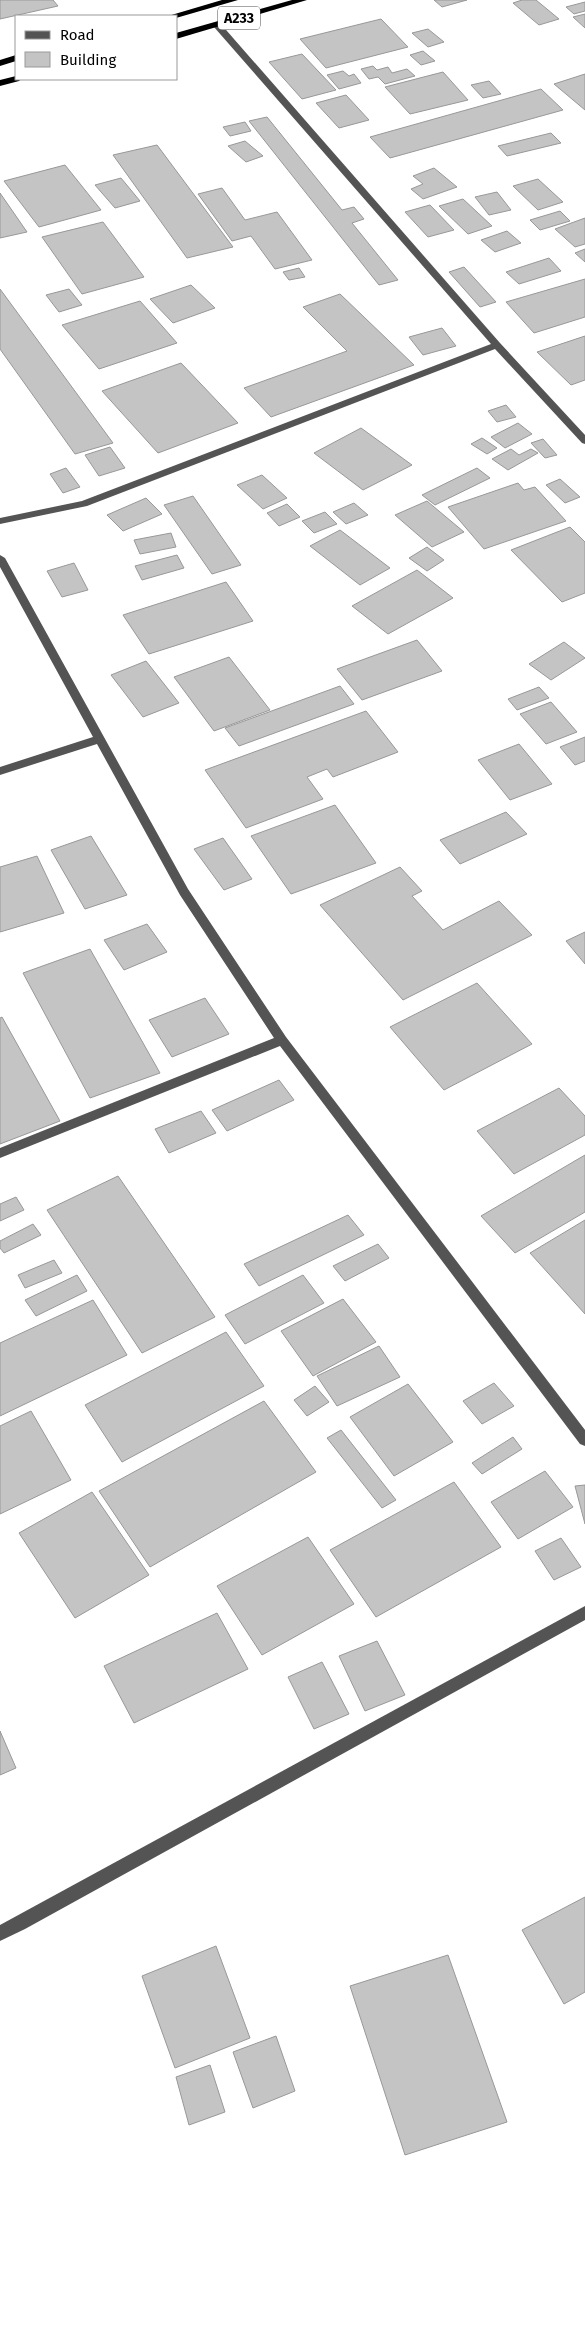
<svg xmlns="http://www.w3.org/2000/svg" width="585" height="2352" font-family="'Fira Sans',sans-serif">
<rect width="100%" height="100%" fill="#fff"/>
<!-- building -->
<g fill="#c4c4c4" stroke="#989898">
<path d="M 0,0 L 53,0 L 58,6 L 0,19 Z"/>
<path d="M 434,0 L 467,0 L 442,7 Z"/>
<path d="M 522,0 L 536,0 L 559,19 L 539,25 L 513,3 Z"/>
<path d="M 585,2 L 585,11 L 574,14 L 566,7 Z"/>
<path d="M 585,14 L 585,28 L 573,17 Z"/>
<path d="M 381,19 L 408,47 L 326,68 L 300,39 Z"/>
<path d="M 428,29 L 444,42 L 428,47 L 412,33 Z"/>
<path d="M 423,51 L 435,61 L 421,65 L 410,55 Z"/>
<path d="M 302,54 L 336,90 L 302,99 L 269,62 Z"/>
<path d="M 373,66 L 377,70 L 388,67 L 392,73 L 407,69 L 415,76 L 385,84 L 378,77 L 369,79 L 361,69 Z"/>
<path d="M 343,71 L 349,76 L 354,74 L 361,83 L 339,89 L 327,75 Z"/>
<path d="M 443,72 L 468,100 L 410,114 L 385,87 Z"/>
<path d="M 585,74 L 585,110 L 554,84 Z"/>
<path d="M 489,81 L 501,94 L 483,98 L 471,85 Z"/>
<path d="M 541,89 L 563,110 L 390,158 L 370,137 Z"/>
<path d="M 346,95 L 369,120 L 339,128 L 316,103 Z"/>
<path d="M 267,117 L 342,210 L 354,207 L 364,219 L 352,223 L 398,280 L 379,285 L 249,121 Z"/>
<path d="M 245,122 L 251,131 L 230,136 L 223,127 Z"/>
<path d="M 551,133 L 561,143 L 507,156 L 498,146 Z"/>
<path d="M 245,141 L 263,156 L 246,162 L 228,146 Z"/>
<path d="M 157,145 L 233,247 L 187,258 L 113,155 Z"/>
<path d="M 65,165 L 101,210 L 39,227 L 4,181 Z"/>
<path d="M 434,168 L 457,187 L 423,199 L 411,189 L 423,184 L 413,176 Z"/>
<path d="M 121,178 L 140,201 L 115,208 L 95,185 Z"/>
<path d="M 538,179 L 563,202 L 538,210 L 513,186 Z"/>
<path d="M 222,188 L 245,220 L 277,212 L 312,260 L 275,269 L 251,236 L 232,241 L 198,194 Z"/>
<path d="M 497,192 L 511,210 L 489,215 L 475,197 Z"/>
<path d="M 0,193 L 27,232 L 0,238 Z"/>
<path d="M 463,199 L 492,226 L 468,234 L 439,206 Z"/>
<path d="M 430,205 L 454,230 L 428,237 L 405,212 Z"/>
<path d="M 560,211 L 570,221 L 540,230 L 530,220 Z"/>
<path d="M 585,218 L 585,244 L 575,247 L 555,229 Z"/>
<path d="M 103,222 L 144,277 L 82,294 L 42,237 Z"/>
<path d="M 507,231 L 521,243 L 495,252 L 481,240 Z"/>
<path d="M 585,249 L 585,262 L 575,253 Z"/>
<path d="M 549,258 L 561,271 L 519,284 L 506,272 Z"/>
<path d="M 464,267 L 496,302 L 480,307 L 449,272 Z"/>
<path d="M 299,268 L 305,277 L 289,280 L 283,272 Z"/>
<path d="M 585,279 L 585,317 L 534,333 L 506,302 Z"/>
<path d="M 191,285 L 215,308 L 173,323 L 150,299 Z"/>
<path d="M 0,289 L 113,443 L 75,454 L 0,349 Z"/>
<path d="M 69,289 L 82,305 L 59,312 L 46,295 Z"/>
<path d="M 340,294 L 414,365 L 271,417 L 244,388 L 347,351 L 303,307 Z"/>
<path d="M 140,301 L 177,343 L 99,369 L 62,325 Z"/>
<path d="M 442,328 L 456,346 L 423,355 L 409,337 Z"/>
<path d="M 585,336 L 585,380 L 571,385 L 537,352 Z"/>
<path d="M 181,363 L 238,423 L 158,453 L 102,391 Z"/>
<path d="M 506,405 L 516,417 L 497,422 L 488,411 Z"/>
<path d="M 518,423 L 532,434 L 505,448 L 491,437 Z"/>
<path d="M 361,428 L 412,465 L 363,490 L 314,453 Z"/>
<path d="M 482,438 L 497,448 L 487,454 L 471,444 Z"/>
<path d="M 543,439 L 557,455 L 545,458 L 531,443 Z"/>
<path d="M 110,447 L 125,468 L 99,476 L 85,455 Z"/>
<path d="M 511,449 L 519,455 L 531,449 L 538,453 L 508,470 L 492,459 Z"/>
<path d="M 66,468 L 80,487 L 63,493 L 50,474 Z"/>
<path d="M 477,468 L 490,478 L 435,505 L 422,495 Z"/>
<path d="M 262,475 L 287,498 L 263,509 L 237,485 Z"/>
<path d="M 560,479 L 580,497 L 565,503 L 546,485 Z"/>
<path d="M 518,483 L 524,490 L 535,487 L 566,521 L 484,549 L 448,507 Z"/>
<path d="M 193,496 L 241,565 L 212,574 L 164,505 Z"/>
<path d="M 146,498 L 162,514 L 123,531 L 107,515 Z"/>
<path d="M 427,501 L 464,532 L 432,547 L 395,515 Z"/>
<path d="M 354,503 L 368,515 L 346,524 L 333,512 Z"/>
<path d="M 287,504 L 300,517 L 279,526 L 267,513 Z"/>
<path d="M 325,512 L 337,524 L 314,533 L 302,521 Z"/>
<path d="M 570,527 L 585,542 L 585,593 L 562,602 L 511,550 Z"/>
<path d="M 340,530 L 390,568 L 360,585 L 310,546 Z"/>
<path d="M 171,533 L 176,547 L 140,554 L 134,540 Z"/>
<path d="M 427,547 L 444,560 L 427,571 L 409,558 Z"/>
<path d="M 177,555 L 184,568 L 142,580 L 135,566 Z"/>
<path d="M 74,563 L 88,590 L 62,597 L 47,571 Z"/>
<path d="M 417,570 L 453,598 L 388,634 L 352,606 Z"/>
<path d="M 226,582 L 253,621 L 149,654 L 123,615 Z"/>
<path d="M 417,640 L 442,671 L 362,700 L 337,669 Z"/>
<path d="M 564,642 L 585,658 L 551,680 L 529,664 Z"/>
<path d="M 229,657 L 270,710 L 214,731 L 174,677 Z"/>
<path d="M 146,661 L 179,703 L 143,717 L 111,675 Z"/>
<path d="M 340,686 L 354,704 L 239,746 L 225,728 Z"/>
<path d="M 539,687 L 549,698 L 517,710 L 508,699 Z"/>
<path d="M 551,702 L 577,732 L 546,744 L 520,714 Z"/>
<path d="M 366,711 L 398,752 L 333,777 L 327,769 L 307,777 L 323,799 L 246,828 L 205,770 Z"/>
<path d="M 585,737 L 585,761 L 575,765 L 560,747 Z"/>
<path d="M 519,744 L 552,784 L 510,800 L 478,760 Z"/>
<path d="M 335,805 L 376,863 L 291,894 L 251,836 Z"/>
<path d="M 506,812 L 527,834 L 460,864 L 440,840 Z"/>
<path d="M 91,836 L 127,895 L 85,909 L 51,850 Z"/>
<path d="M 223,838 L 252,879 L 224,890 L 194,849 Z"/>
<path d="M 37,856 L 64,913 L 0,932 L 0,867 Z"/>
<path d="M 400,867 L 422,891 L 412,896 L 443,930 L 499,901 L 532,935 L 403,1000 L 320,905 Z"/>
<path d="M 147,924 L 167,952 L 124,970 L 104,940 Z"/>
<path d="M 585,932 L 585,964 L 566,941 Z"/>
<path d="M 90,949 L 160,1073 L 90,1098 L 23,973 Z"/>
<path d="M 477,983 L 532,1044 L 444,1090 L 390,1027 Z"/>
<path d="M 205,998 L 229,1034 L 172,1057 L 149,1020 Z"/>
<path d="M 2,1017 L 60,1121 L 0,1144 L 0,1018 Z"/>
<path d="M 279,1080 L 294,1100 L 227,1131 L 212,1110 Z"/>
<path d="M 559,1088 L 585,1116 L 585,1135 L 514,1174 L 477,1131 Z"/>
<path d="M 201,1111 L 216,1133 L 169,1153 L 155,1129 Z"/>
<path d="M 585,1155 L 585,1212 L 515,1253 L 481,1216 Z"/>
<path d="M 118,1176 L 215,1317 L 142,1353 L 47,1210 Z"/>
<path d="M 16,1197 L 24,1210 L 0,1221 L 0,1204 Z"/>
<path d="M 348,1215 L 364,1235 L 259,1286 L 244,1264 Z"/>
<path d="M 585,1220 L 585,1314 L 530,1253 Z"/>
<path d="M 33,1224 L 41,1235 L 4,1253 L 0,1248 L 0,1241 Z"/>
<path d="M 378,1244 L 389,1258 L 345,1281 L 333,1266 Z"/>
<path d="M 54,1260 L 62,1273 L 25,1288 L 18,1275 Z"/>
<path d="M 77,1275 L 87,1291 L 36,1316 L 25,1300 Z"/>
<path d="M 303,1275 L 324,1303 L 245,1344 L 225,1315 Z"/>
<path d="M 343,1299 L 376,1342 L 313,1376 L 281,1331 Z"/>
<path d="M 93,1300 L 127,1355 L 0,1416 L 0,1343 Z"/>
<path d="M 226,1332 L 264,1386 L 122,1462 L 85,1405 Z"/>
<path d="M 379,1346 L 400,1377 L 337,1406 L 317,1376 Z"/>
<path d="M 494,1383 L 514,1406 L 482,1424 L 463,1401 Z"/>
<path d="M 408,1384 L 453,1442 L 394,1476 L 350,1417 Z"/>
<path d="M 315,1386 L 329,1402 L 307,1416 L 294,1400 Z"/>
<path d="M 264,1401 L 316,1472 L 150,1567 L 99,1491 Z"/>
<path d="M 31,1411 L 71,1480 L 0,1514 L 0,1426 Z"/>
<path d="M 341,1430 L 396,1500 L 382,1508 L 327,1438 Z"/>
<path d="M 513,1437 L 522,1449 L 482,1474 L 472,1463 Z"/>
<path d="M 545,1471 L 573,1507 L 518,1539 L 491,1502 Z"/>
<path d="M 454,1482 L 501,1547 L 376,1617 L 330,1550 Z"/>
<path d="M 585,1485 L 585,1524 L 575,1486 Z"/>
<path d="M 92,1492 L 149,1575 L 75,1618 L 19,1533 Z"/>
<path d="M 308,1537 L 354,1604 L 262,1655 L 217,1586 Z"/>
<path d="M 561,1538 L 581,1567 L 554,1580 L 535,1551 Z"/>
<path d="M 217,1613 L 248,1669 L 134,1723 L 104,1666 Z"/>
<path d="M 377,1641 L 405,1695 L 365,1711 L 339,1656 Z"/>
<path d="M 322,1662 L 349,1714 L 314,1729 L 288,1677 Z"/>
<path d="M 0,1731 L 16,1768 L 0,1775 Z"/>
<path d="M 585,1897 L 585,1992 L 564,2004 L 522,1930 Z"/>
<path d="M 216,1946 L 250,2038 L 175,2068 L 142,1976 Z"/>
<path d="M 448,1955 L 507,2122 L 405,2155 L 350,1986 Z"/>
<path d="M 276,2036 L 295,2091 L 253,2108 L 233,2052 Z"/>
<path d="M 210,2065 L 225,2112 L 189,2125 L 176,2077 Z"/>
</g>
<g fill="none" stroke-linecap="round" stroke-linejoin="round">
<!-- minor -->
<g fill="#545454" fill-rule="evenodd">
<path d="M 214,23 L 220,23 L 500,343 L 585,435 L 585,444 L 582,443 L 495,349 L 87,506 L 0,524 L 0,518 L 82,501 L 491,344 L 214,27 Z"/>
<path d="M 0,555 L 5,558 L 188,889 L 286,1037 L 585,1430 L 585,1446 L 580,1444 L 280,1046 L 0,1158 L 0,1148 L 274,1038 L 180,895 L 97,744 L 0,775 L 0,767 L 93,737 L 0,567 Z"/>
<path d="M 585,1606 L 585,1620 L 25,1929 L 0,1941 L 0,1925 Z"/>
</g>
<!-- highway -->
<g fill="#000" fill-rule="evenodd">
<path d="M 222,0 L 238,0 L 176,18 L 176,16 L 168,16 Z"/>
<path d="M 292,0 L 307,0 L 176,39 L 176,33 Z"/>
<path d="M 16,55 L 16,61 L 0,66 L 0,60 Z"/>
<path d="M 16,76 L 16,79 L 21,79 L 19,81 L 0,86 L 0,80 Z"/>
</g>
</g>
<g text-anchor="middle" dominant-baseline="central" stroke-width="5" stroke-linejoin="round" paint-order="stroke">
<!-- shield labels -->
<rect fill="#fff" stroke="#4c4c4c" stroke-width="1" x="218" y="6.5" width="42" height="23" rx="4"/>
<g font-size="14" font-weight="bold" fill="#000">
<text x="239" y="18">A233</text>
</g>
</g>
<!-- legend -->
<rect x="15" y="15" width="162" height="65" fill="#ffffff" stroke="#999999"/>
<rect x="25" y="31" width="25" height="8" fill="#545454" stroke="#999999"/>
<text x="60" y="40" font-size="15" fill="#000000">Road</text>
<rect x="25" y="52" width="25" height="15" fill="#c4c4c4" stroke="#999999"/>
<text x="60" y="65" font-size="15" fill="#000000">Building</text>
</svg>
